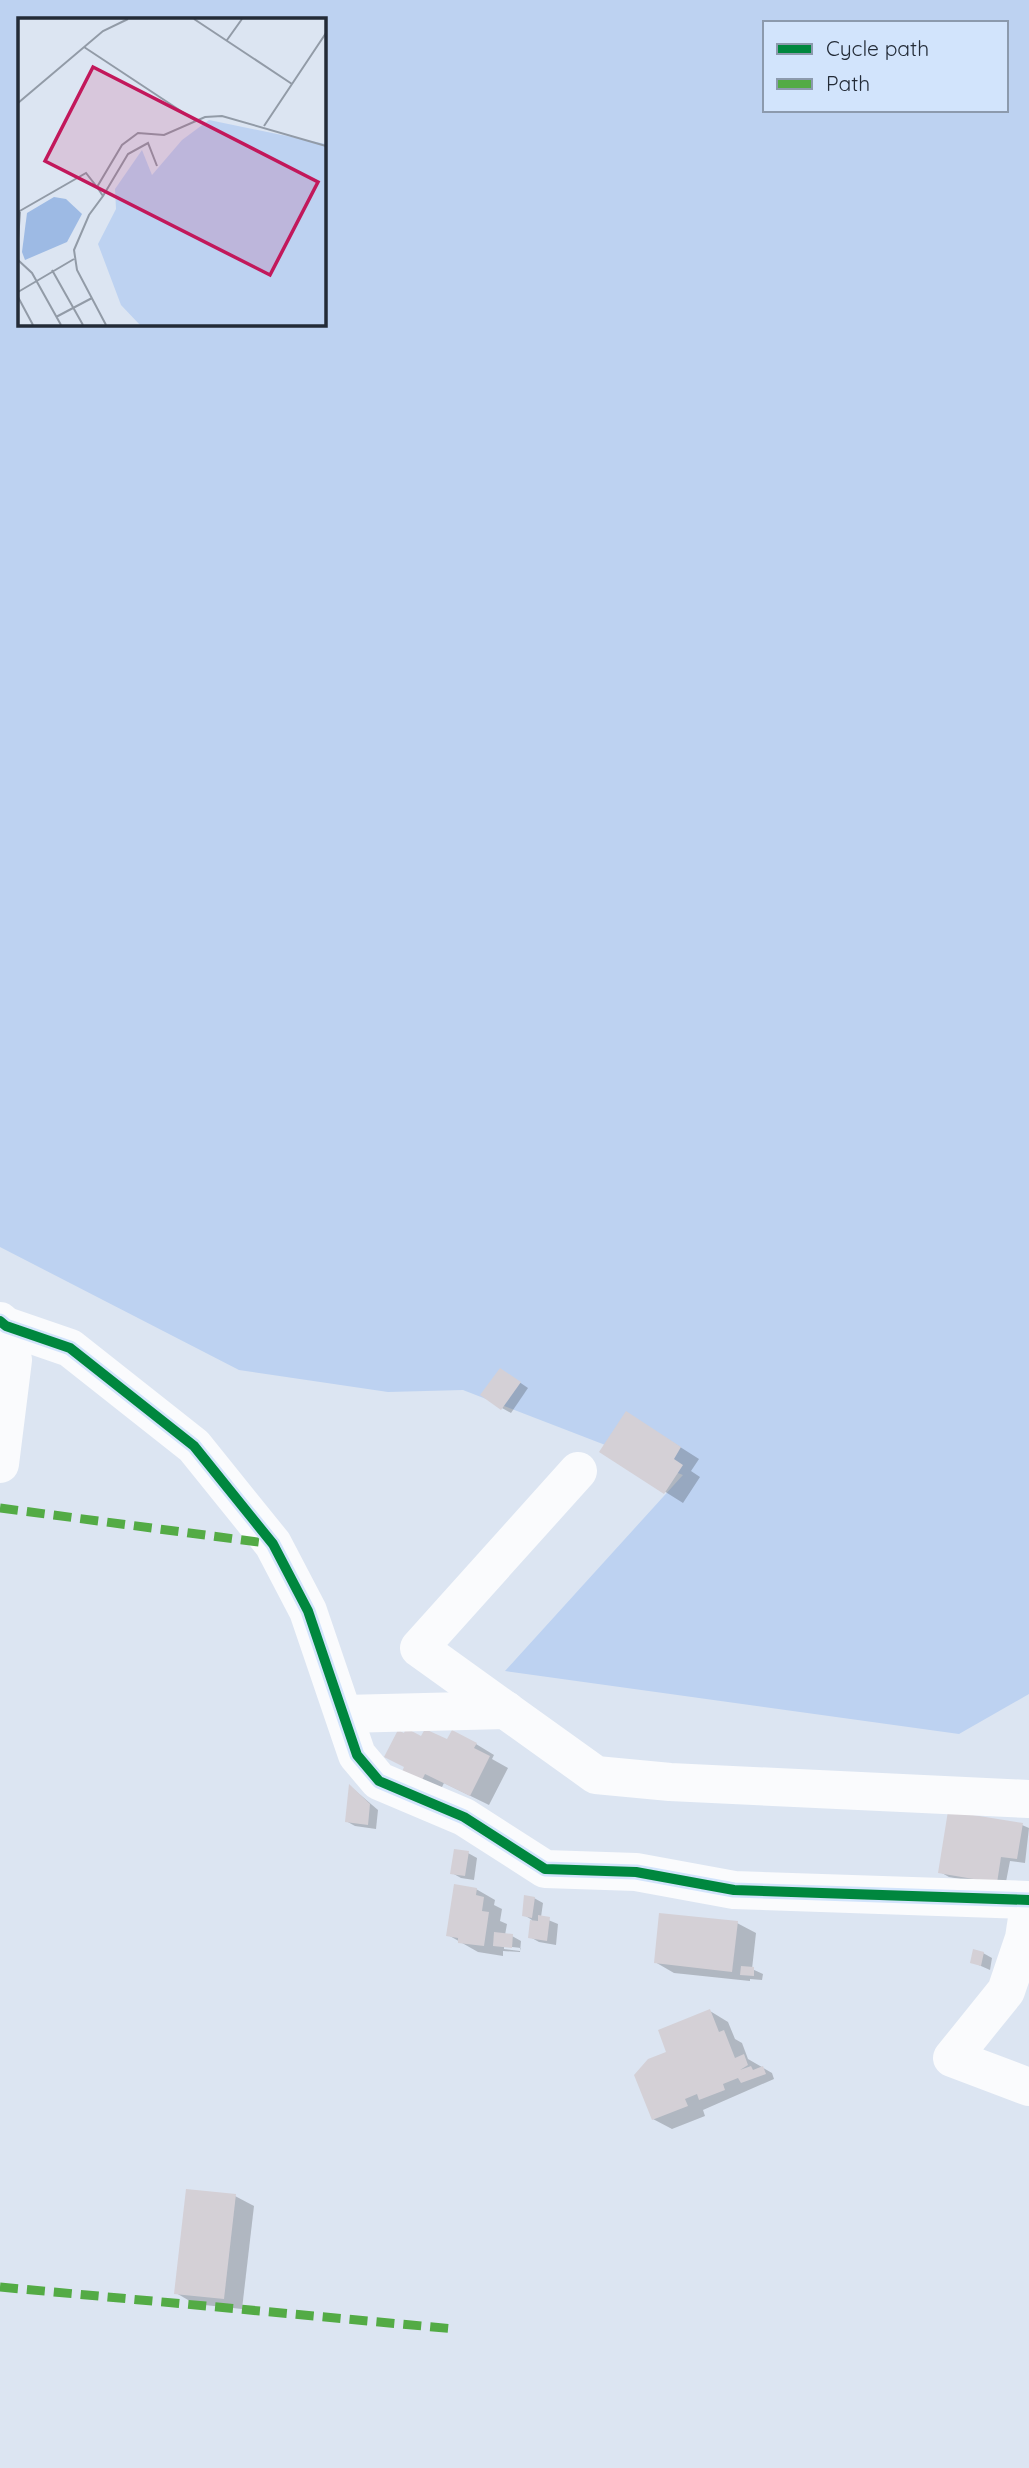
<svg xmlns="http://www.w3.org/2000/svg" width="1029" height="2468" font-family="Quicksand,sans-serif">
<rect width="100%" height="100%" fill="#dce5f2"/>
<!-- green -->
<path fill="#bdd2f1" fill-rule="evenodd" d="M 0,0 L 1029,0 L 1029,1694 L 959,1734 L 505,1671 L 683,1475 L 463,1390 L 388,1392 L 239,1370 L 0,1247 ZM 19,19 L 324,19 L 324,324 L 19,324 ZM 765,23 L 1006,23 L 1006,110 L 765,110 Z"/>
<!-- shadow -->
<g fill="#0003" fill-rule="evenodd">
<path d="M 509,1375 L 528,1388 L 511,1413 L 502,1408 Z"/>
<path d="M 644,1424 L 699,1459 L 691,1471 L 700,1477 L 683,1503 L 602,1452 Z"/>
<path d="M 422,1738 L 476,1744 L 494,1755 L 492,1759 L 508,1768 L 489,1805 L 444,1783 L 439,1793 L 421,1784 Z"/>
<path d="M 351,1787 L 378,1810 L 376,1829 L 355,1826 L 346,1821 Z"/>
<path d="M 1022,1825 L 1029,1828 L 1025,1863 L 1010,1861 L 1005,1887 L 949,1877 L 940,1872 Z"/>
<path d="M 468,1853 L 477,1858 L 474,1880 L 461,1878 L 452,1873 Z"/>
<path d="M 476,1889 L 495,1900 L 494,1905 L 502,1909 L 500,1921 L 507,1924 L 505,1935 L 512,1936 L 521,1941 L 520,1952 L 503,1951 L 503,1956 L 478,1952 L 448,1935 ZM 504,1946 L 521,1948 L 520,1951 L 504,1949 Z"/>
<path d="M 534,1898 L 543,1903 L 541,1917 L 558,1924 L 556,1945 L 539,1942 L 530,1937 L 532,1920 L 524,1915 Z"/>
<path d="M 737,1923 L 756,1933 L 752,1969 L 763,1974 L 762,1980 L 750,1979 L 750,1981 L 674,1973 L 655,1962 Z"/>
<path d="M 983,1953 L 992,1958 L 990,1970 L 972,1962 Z"/>
<path d="M 710,2011 L 728,2022 L 735,2039 L 742,2043 L 748,2059 L 772,2073 L 774,2079 L 703,2110 L 705,2116 L 672,2129 L 653,2119 L 669,2053 Z"/>
<path d="M 235,2196 L 254,2206 L 242,2309 L 195,2304 L 176,2293 Z"/>
</g>
<!-- building -->
<g fill="#d4d0d6">
<path d="M 500,1368 L 521,1382 L 501,1410 L 480,1395 Z"/>
<path d="M 626,1411 L 681,1447 L 674,1459 L 683,1465 L 664,1494 L 599,1452 Z"/>
<path d="M 406,1728 L 421,1736 L 425,1729 L 447,1739 L 452,1730 L 477,1743 L 474,1748 L 490,1756 L 470,1796 L 425,1774 L 420,1784 L 401,1774 L 404,1767 L 384,1757 L 398,1730 L 404,1733 Z"/>
<path d="M 349,1784 L 370,1804 L 368,1825 L 345,1822 Z"/>
<path d="M 948,1811 L 1023,1823 L 1017,1859 L 1001,1857 L 997,1883 L 938,1873 Z"/>
<path d="M 454,1849 L 469,1851 L 465,1876 L 450,1874 Z"/>
<path d="M 454,1884 L 477,1888 L 476,1895 L 484,1897 L 482,1911 L 489,1912 L 484,1946 L 458,1943 L 458,1938 L 446,1936 Z"/>
<path d="M 524,1895 L 535,1897 L 532,1918 L 522,1916 Z"/>
<path d="M 659,1913 L 738,1921 L 732,1972 L 654,1963 Z"/>
<path d="M 538,1915 L 550,1917 L 547,1941 L 528,1938 L 530,1920 L 538,1921 Z"/>
<path d="M 494,1932 L 513,1934 L 512,1948 L 493,1946 Z"/>
<path d="M 973,1949 L 984,1952 L 981,1966 L 970,1963 Z"/>
<path d="M 741,1966 L 754,1967 L 754,1976 L 740,1975 Z"/>
<path d="M 710,2009 L 719,2032 L 724,2030 L 735,2058 L 744,2054 L 748,2065 L 740,2070 L 751,2066 L 753,2070 L 763,2066 L 766,2074 L 741,2083 L 738,2078 L 723,2084 L 725,2090 L 699,2100 L 697,2094 L 685,2099 L 688,2106 L 652,2120 L 634,2075 L 648,2059 L 666,2052 L 658,2030 Z"/>
<path d="M 186,2189 L 236,2194 L 224,2299 L 174,2294 Z"/>
</g>
<g fill="none" stroke-linecap="round" stroke-linejoin="round">
<!-- minor -->
<g stroke="#fafbfd" stroke-width="38">
<path d="M 0,1321 L 6,1326 L 70,1348 L 194,1446 L 273,1544 L 308,1611 L 357,1755 L 379,1781 L 464,1817 L 545,1869 L 636,1872 L 734,1890 L 1029,1900"/>
<path d="M 0,1464 L 13,1360 L 6,1326"/>
<path d="M 578,1471 L 419,1648 L 596,1775 L 670,1782 L 1029,1799"/>
<path d="M 344,1714 L 506,1710"/>
<path d="M 1029,1905 L 1024,1938 L 1006,1991 L 952,2058 L 1029,2087"/>
</g>
<!-- quiet -->
<g stroke="#53ab45" stroke-width="9" stroke-dasharray="18 9" stroke-linecap="butt">
<path d="M 0,1508 L 273,1544"/>
<path d="M 0,2287 L 455,2329"/>
</g>
<!-- cycleway casing -->
<g stroke="#d2e4fc" stroke-width="15">
<path id="cycleway" d="M 0,1321 L 6,1326 L 70,1348 L 194,1446 L 273,1544 L 308,1611 L 357,1755 L 379,1781 L 464,1817 L 545,1869 L 636,1872 L 734,1890 L 1029,1900"/>
</g>
<!-- cycleway -->
<use href="#cycleway" stroke="#00873e" stroke-width="10"/>
</g>
<!-- overview -->
<g transform="translate(18 18)">
<rect width="308" height="308" fill="#dce5f2"/>
<path d="M 191,102 L 308,126 L 308,307 L 122,307 L 103,287 L 80,226 L 98,191 L 97,171 L 124,132 L 134,157 L 164,122 Z" fill="#bdd2f1"/>
<path d="M 36,179 L 48,181 L 64,196 L 49,224 L 7,242 L 4,234 L 9,195 Z" fill="#9dbae4"/>
<path fill="none" stroke="#929ba7" stroke-width="2" d="M 176,1 L 274,66M 209,22 L 224,1M 66,29 L 178,103M 0,85 L 85,13 L 110,1M 246,108 L 308,15M 85,178 L 110,136 L 130,125 L 139,148M 0,194 L 68,155 L 79,169M 0,222 L 2,194M 0,242 L 14,255 L 43,307M 34,252 L 65,307M 0,274 L 56,241M 0,279 L 15,307M 38,299 L 74,280M 88,307 L 59,252 L 56,232 L 71,197 L 85,178 L 79,169 L 104,127 L 120,115 L 146,117 L 187,99 L 204,98 L 308,128"/>
<path fill="#c2185b" fill-opacity="0.15" stroke="#c2185b" stroke-width="3.5" d="M 75,49 L 300,164 L 252,257 L 27,143 Z"/>
<rect width="308" height="308" fill="none" stroke="#232b37" stroke-width="3.5"/>
</g>
<!-- legend -->
<rect x="763" y="21" width="245" height="91" fill="#d2e4fc" stroke="#8c9aad" stroke-width="2"/>
<rect x="777" y="44" width="35" height="10" fill="#00873e" stroke="#8c9aad" stroke-width="2"/>
<text x="826" y="56" font-size="21" fill="#232b37">Cycle path</text>
<rect x="777" y="79" width="35" height="10" fill="#53ab45" stroke="#8c9aad" stroke-width="2"/>
<text x="826" y="91" font-size="21" fill="#232b37">Path</text>
</svg>
